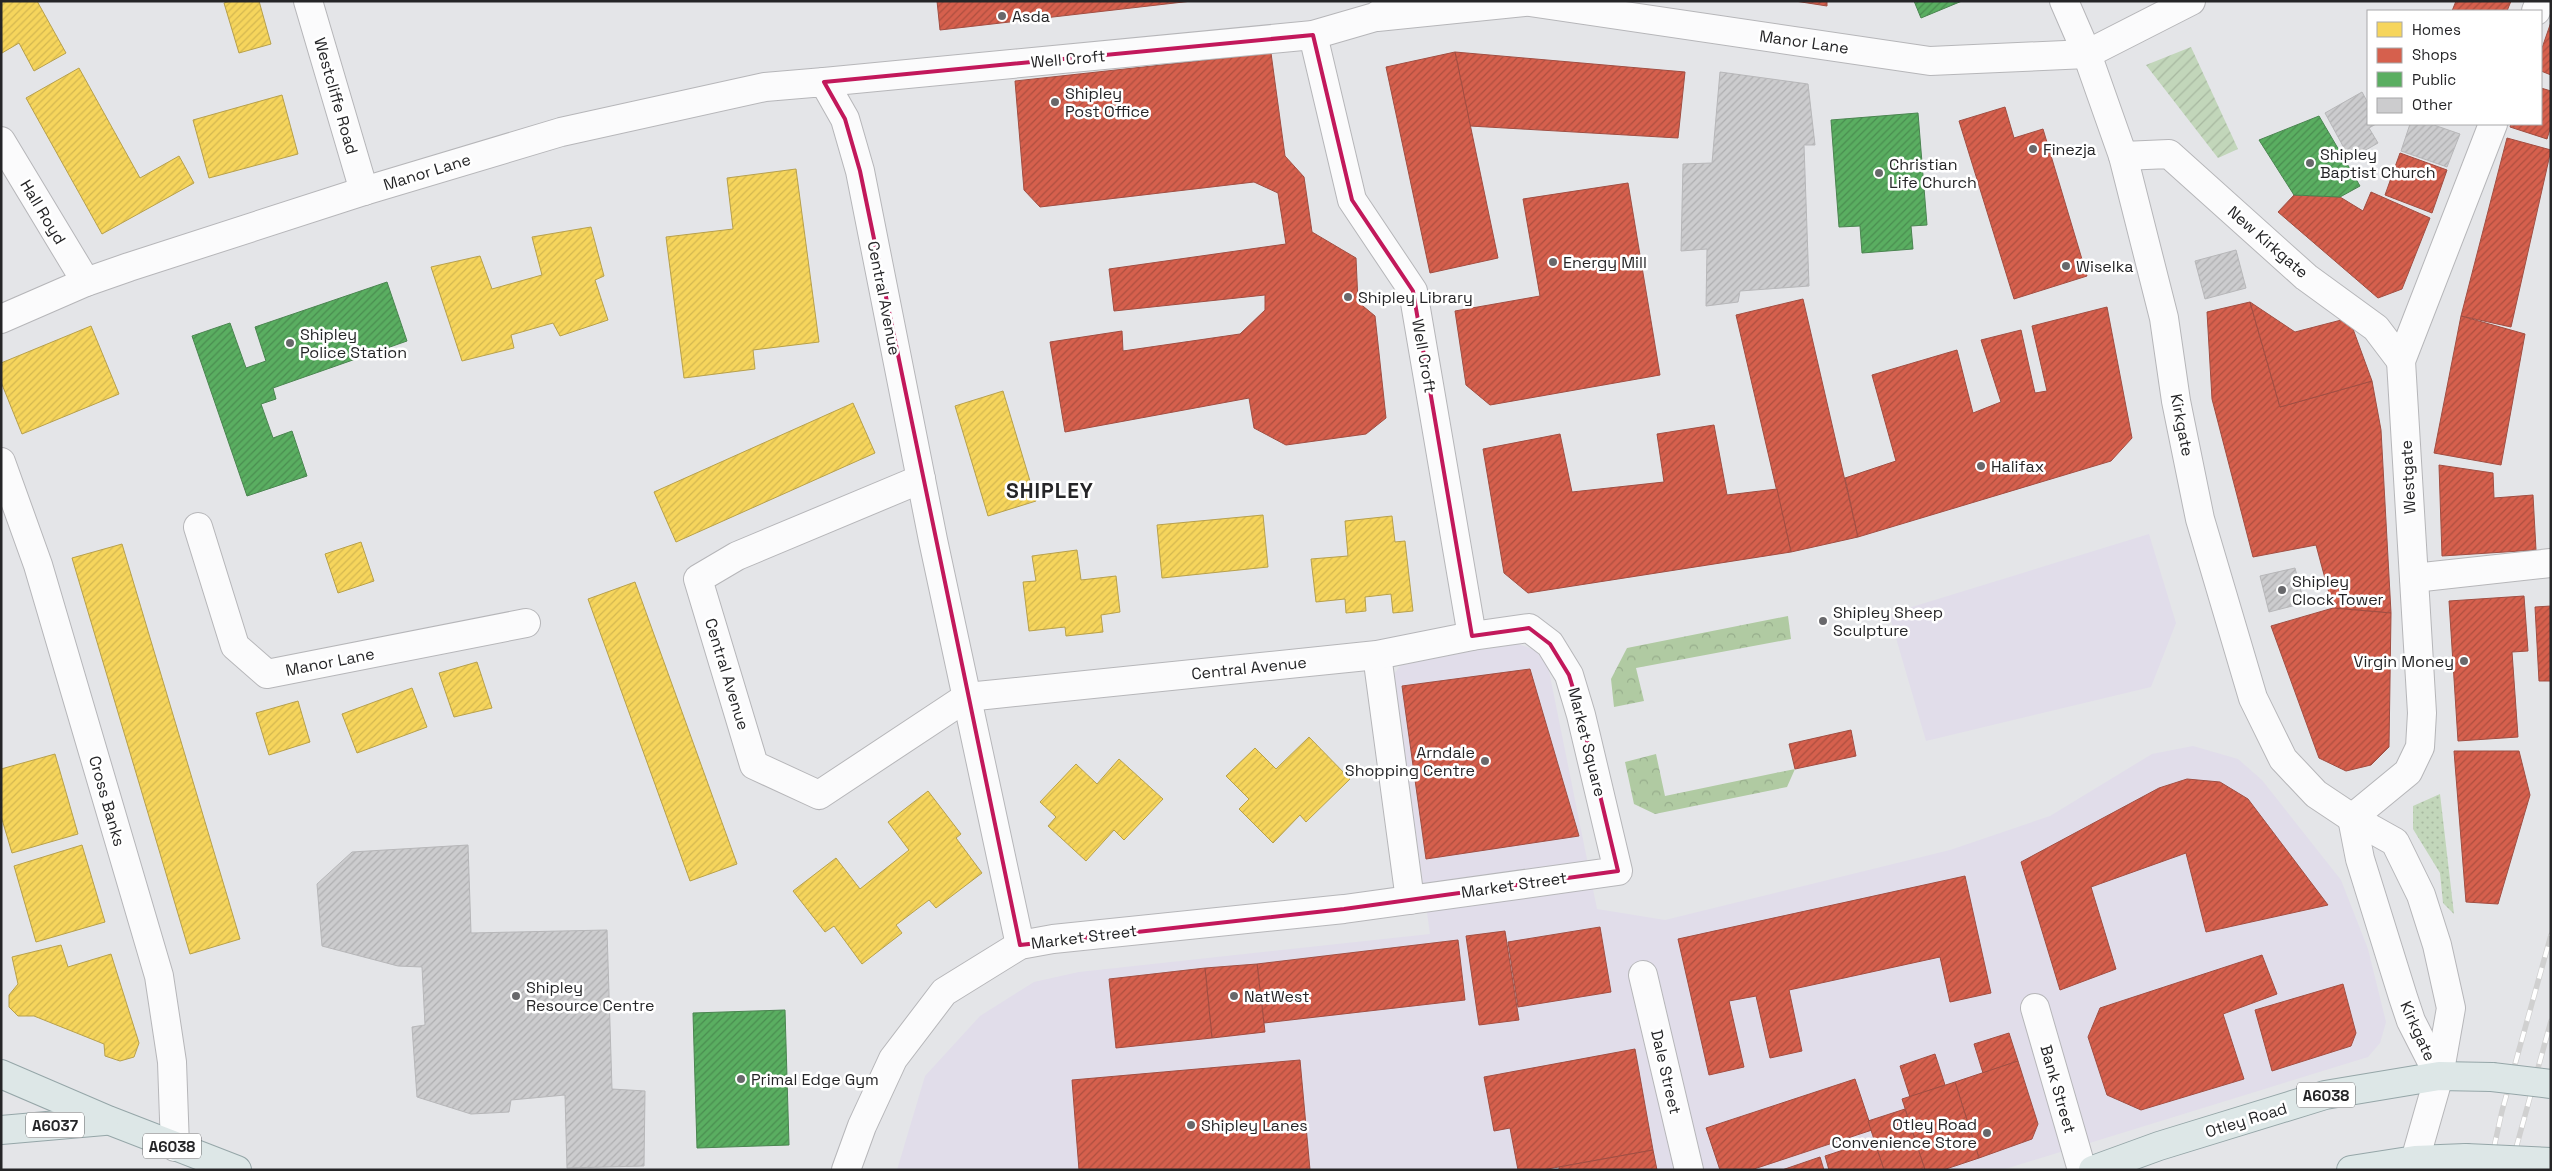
<svg xmlns="http://www.w3.org/2000/svg" width="2552" height="1171" font-family="'Space Grotesk',sans-serif">
<defs>
<pattern id="grass-dots" width="8" height="8" patternUnits="userSpaceOnUse" patternTransform="scale(1.25)"><rect width="8" height="8" fill="#c2d6ba"/><path d="M2 2h.1M6 6h.1" fill="none" stroke="#a7b8a0" stroke-width="1.8" stroke-linecap="round"/></pattern>
<pattern id="forest-crowns" width="20" height="18" patternUnits="userSpaceOnUse" patternTransform="scale(1.25)"><rect width="20" height="18" fill="#b0caa2"/><path d="M2 6a3 3 0 1 1 6 0M12 15a3 3 0 1 1 6 0" fill="none" stroke="#97ad8c"/></pattern>
<pattern id="garden-furrows" width="10" height="10" patternUnits="userSpaceOnUse" patternTransform="scale(1.25)"><rect width="10" height="10" fill="#c2d6ba"/><path d="M-1 1l2-2M0 10L10 0M9 11l2-2" fill="none" stroke="#a7b8a0"/></pattern>
<pattern id="homes-hatch" width="6" height="6" patternUnits="userSpaceOnUse" patternTransform="scale(1.25)"><rect width="6" height="6" fill="#f6d55c"/><path d="M-1 1l2-2M0 6l6-6M5 7l2-2" fill="none" stroke="#d3b750"/></pattern>
<pattern id="shops-hatch" width="6" height="6" patternUnits="userSpaceOnUse" patternTransform="scale(1.25)"><rect width="6" height="6" fill="#d6604d"/><path d="M-1 1l2-2M0 6l6-6M5 7l2-2" fill="none" stroke="#ad4f40"/></pattern>
<pattern id="public-hatch" width="6" height="6" patternUnits="userSpaceOnUse" patternTransform="scale(1.25)"><rect width="6" height="6" fill="#5aae61"/><path d="M-1 1l2-2M0 6l6-6M5 7l2-2" fill="none" stroke="#4a8d50"/></pattern>
<pattern id="building-hatch" width="6" height="6" patternUnits="userSpaceOnUse" patternTransform="scale(1.25)"><rect width="6" height="6" fill="#ccccce"/><path d="M-1 1l2-2M0 6l6-6M5 7l2-2" fill="none" stroke="#afafb1"/></pattern>
</defs>
<rect width="100%" height="100%" fill="#e4e5e8"/>
<!-- commercial -->
<g fill="#e1ddea">
<path d="M 2149,534 L 2176,623 L 2151,687 L 1926,741 L 1889,614 Z"/>
<path d="M 1518,644 L 1535,650 L 1548,666 L 1597,909 L 1665,920 L 1950,850 L 2050,816 L 2152,754 L 2193,746 L 2238,759 L 2262,780 L 2341,880 L 2368,949 L 2386,1022 L 2380,1043 L 2368,1057 L 2002,1170 L 897,1170 L 925,1076 L 980,1016 L 1034,982 L 1079,972 L 1430,934 L 1394,674 L 1403,662 Z"/>
</g>
<!-- grass -->
<path fill="url(#grass-dots)" d="M 2440,794 L 2454,914 L 2443,903 L 2440,873 L 2413,829 L 2413,806 Z"/>
<!-- forest -->
<g fill="url(#forest-crowns)">
<path d="M 1788,616 L 1791,639 L 1636,668 L 1644,701 L 1614,707 L 1611,679 L 1627,648 Z"/>
<path d="M 1656,754 L 1665,796 L 1795,769 L 1787,787 L 1655,814 L 1634,804 L 1625,762 Z"/>
</g>
<!-- garden -->
<path fill="url(#garden-furrows)" d="M 2191,47 L 2238,149 L 2218,158 L 2146,65 Z"/>
<!-- homes -->
<g fill="url(#homes-hatch)" stroke="#b7a04c">
<path d="M 1,1 L 37,1 L 66,53 L 34,71 L 19,43 L 2,53 Z"/>
<path d="M 231,1 L 259,1 L 271,44 L 239,53 L 224,3 Z"/>
<path d="M 79,68 L 140,178 L 179,156 L 194,183 L 102,234 L 26,98 Z"/>
<path d="M 282,95 L 298,154 L 209,178 L 193,120 Z"/>
<path d="M 796,169 L 819,342 L 753,350 L 755,369 L 684,378 L 666,237 L 733,229 L 727,178 Z"/>
<path d="M 591,227 L 604,276 L 595,280 L 608,320 L 560,336 L 553,323 L 511,335 L 514,348 L 462,361 L 431,267 L 480,256 L 492,289 L 542,275 L 532,237 Z"/>
<path d="M 91,326 L 119,394 L 22,434 L 1,382 L 1,363 Z"/>
<path d="M 1003,391 L 1036,501 L 988,516 L 955,406 Z"/>
<path d="M 853,403 L 875,453 L 676,542 L 654,492 Z"/>
<path d="M 1263,515 L 1268,567 L 1162,578 L 1157,525 Z"/>
<path d="M 1392,516 L 1395,542 L 1405,541 L 1413,611 L 1393,613 L 1391,594 L 1365,597 L 1366,611 L 1346,613 L 1345,599 L 1316,602 L 1311,559 L 1348,556 L 1345,521 Z"/>
<path d="M 361,542 L 374,581 L 338,593 L 325,554 Z"/>
<path d="M 122,544 L 240,939 L 190,954 L 72,558 Z"/>
<path d="M 1077,550 L 1081,580 L 1116,576 L 1120,612 L 1101,615 L 1103,632 L 1066,636 L 1065,627 L 1029,631 L 1023,582 L 1036,581 L 1032,556 Z"/>
<path d="M 635,582 L 737,864 L 690,881 L 588,599 Z"/>
<path d="M 477,662 L 492,708 L 454,717 L 439,673 Z"/>
<path d="M 412,688 L 427,727 L 357,753 L 342,714 Z"/>
<path d="M 298,701 L 310,742 L 269,755 L 256,713 Z"/>
<path d="M 1309,737 L 1350,779 L 1306,822 L 1300,815 L 1273,843 L 1239,809 L 1249,799 L 1226,776 L 1255,748 L 1276,769 Z"/>
<path d="M 55,754 L 78,834 L 12,853 L 1,816 L 1,769 Z"/>
<path d="M 1119,759 L 1163,799 L 1124,840 L 1114,830 L 1086,861 L 1048,826 L 1056,817 L 1040,802 L 1076,764 L 1097,784 Z"/>
<path d="M 928,791 L 961,834 L 956,838 L 982,873 L 936,908 L 929,900 L 896,925 L 902,933 L 862,964 L 834,926 L 825,932 L 793,891 L 836,858 L 860,889 L 909,850 L 888,822 Z"/>
<path d="M 82,845 L 105,922 L 36,942 L 14,866 Z"/>
<path d="M 61,945 L 68,967 L 111,954 L 139,1043 L 134,1057 L 120,1061 L 105,1056 L 104,1044 L 34,1016 L 18,1016 L 9,1007 L 9,995 L 18,984 L 12,957 Z"/>
</g>
<!-- shops -->
<g fill="url(#shops-hatch)" stroke="#a14e42">
<path d="M 937,1 L 1192,1 L 940,30 Z"/>
<path d="M 1795,1 L 1827,1 L 1827,6 Z"/>
<path d="M 2456,1 L 2511,1 L 2507,11 L 2452,11 Z"/>
<path d="M 2551,22 L 2551,75 L 2541,71 L 2541,51 Z"/>
<path d="M 1455,52 L 1685,72 L 1678,138 L 1470,126 Z"/>
<path d="M 1455,52 L 1498,258 L 1430,273 L 1386,67 Z"/>
<path d="M 1271,53 L 1285,156 L 1304,177 L 1312,232 L 1356,258 L 1358,302 L 1375,316 L 1386,418 L 1366,434 L 1286,445 L 1254,428 L 1249,398 L 1065,432 L 1050,342 L 1122,331 L 1123,351 L 1240,334 L 1265,310 L 1265,295 L 1114,311 L 1109,269 L 1286,244 L 1278,193 L 1254,182 L 1040,207 L 1024,190 L 1015,81 Z"/>
<path d="M 2541,88 L 2551,91 L 2551,126 L 2547,139 L 2510,127 L 2511,124 L 2541,124 Z"/>
<path d="M 2005,107 L 2014,138 L 2043,129 L 2087,276 L 2014,299 L 1959,121 Z"/>
<path d="M 2507,138 L 2551,150 L 2511,327 L 2461,316 Z"/>
<path d="M 2400,153 L 2447,170 L 2432,213 L 2385,195 Z"/>
<path d="M 1628,183 L 1660,375 L 1490,405 L 1466,385 L 1455,311 L 1540,296 L 1523,199 Z"/>
<path d="M 2371,192 L 2430,218 L 2402,289 L 2378,298 L 2278,212 L 2294,195 L 2340,197 L 2363,211 Z"/>
<path d="M 1803,299 L 1858,537 L 1791,552 L 1736,315 Z"/>
<path d="M 2250,302 L 2280,407 L 2372,381 L 2381,430 L 2391,613 L 2333,608 L 2316,545 L 2253,557 L 2212,399 L 2207,312 Z"/>
<path d="M 2250,302 L 2295,332 L 2349,318 L 2372,381 L 2280,407 Z"/>
<path d="M 2107,307 L 2132,438 L 2111,461 L 1858,537 L 1845,478 L 1896,461 L 1872,375 L 1957,350 L 1973,413 L 2001,402 L 1981,340 L 2021,330 L 2035,393 L 2047,391 L 2032,326 Z"/>
<path d="M 2461,316 L 2525,334 L 2501,465 L 2434,453 Z"/>
<path d="M 1714,425 L 1727,495 L 1777,489 L 1791,552 L 1528,593 L 1504,573 L 1483,449 L 1560,434 L 1572,492 L 1664,482 L 1657,434 Z"/>
<path d="M 2439,465 L 2493,473 L 2494,498 L 2533,495 L 2536,550 L 2442,556 Z"/>
<path d="M 2524,596 L 2528,651 L 2512,652 L 2518,737 L 2458,741 L 2449,601 Z"/>
<path d="M 2551,606 L 2551,681 L 2539,681 L 2535,607 Z"/>
<path d="M 2333,608 L 2391,613 L 2389,747 L 2371,765 L 2346,771 L 2319,758 L 2271,626 Z"/>
<path d="M 1530,669 L 1579,836 L 1426,859 L 1402,686 Z"/>
<path d="M 1851,730 L 1856,756 L 1795,769 L 1789,744 Z"/>
<path d="M 2454,751 L 2519,751 L 2530,795 L 2498,904 L 2466,902 Z"/>
<path d="M 2187,779 L 2220,782 L 2248,799 L 2328,905 L 2206,932 L 2186,853 L 2091,887 L 2116,969 L 2060,990 L 2021,862 L 2159,788 Z"/>
<path d="M 1965,876 L 1991,993 L 1950,1002 L 1940,957 L 1789,990 L 1802,1051 L 1770,1058 L 1756,996 L 1729,1001 L 1744,1067 L 1709,1075 L 1678,939 Z"/>
<path d="M 1600,927 L 1611,992 L 1518,1007 L 1508,942 Z"/>
<path d="M 1505,931 L 1519,1020 L 1479,1025 L 1466,936 Z"/>
<path d="M 1458,940 L 1465,1000 L 1264,1023 L 1257,964 Z"/>
<path d="M 2262,955 L 2277,994 L 2223,1014 L 2244,1079 L 2141,1110 L 2107,1095 L 2088,1037 L 2100,1008 Z"/>
<path d="M 1257,964 L 1265,1032 L 1212,1038 L 1205,968 Z"/>
<path d="M 1205,968 L 1212,1038 L 1116,1048 L 1109,979 Z"/>
<path d="M 2343,984 L 2356,1033 L 2351,1046 L 2272,1071 L 2255,1010 Z"/>
<path d="M 2009,1033 L 2018,1061 L 1983,1073 L 1974,1044 Z"/>
<path d="M 1635,1049 L 1653,1150 L 1542,1170 L 1518,1170 L 1510,1128 L 1494,1131 L 1484,1077 Z"/>
<path d="M 1935,1054 L 1945,1085 L 1910,1097 L 1900,1066 Z"/>
<path d="M 1300,1060 L 1310,1170 L 1079,1170 L 1072,1080 Z"/>
<path d="M 2018,1061 L 2038,1124 L 2032,1139 L 1979,1158 L 1955,1082 Z"/>
<path d="M 1855,1079 L 1872,1130 L 1751,1170 L 1720,1170 L 1706,1128 Z"/>
<path d="M 1955,1082 L 1979,1158 L 1943,1170 L 1925,1170 L 1902,1099 Z"/>
<path d="M 1905,1109 L 1925,1170 L 1884,1170 L 1868,1121 Z"/>
<path d="M 1874,1140 L 1884,1170 L 1829,1170 L 1825,1156 Z"/>
<path d="M 1653,1150 L 1657,1170 L 1559,1170 L 1559,1167 Z"/>
<path d="M 1820,1157 L 1824,1170 L 1782,1170 Z"/>
</g>
<!-- public -->
<g fill="url(#public-hatch)" stroke="#4a8550">
<path d="M 1914,1 L 1962,1 L 1921,18 Z"/>
<path d="M 1918,113 L 1927,225 L 1911,226 L 1913,249 L 1862,253 L 1860,226 L 1839,227 L 1831,120 Z"/>
<path d="M 2319,116 L 2360,186 L 2340,197 L 2294,195 L 2259,140 Z"/>
<path d="M 387,282 L 407,341 L 273,388 L 276,399 L 261,404 L 273,438 L 292,431 L 307,476 L 247,496 L 192,336 L 230,323 L 246,368 L 266,361 L 255,327 Z"/>
<path d="M 785,1010 L 789,1145 L 697,1148 L 693,1013 Z"/>
</g>
<!-- building -->
<g fill="url(#building-hatch)" stroke="#b7b7b9">
<path d="M 1720,72 L 1808,84 L 1815,145 L 1804,145 L 1809,286 L 1740,291 L 1738,302 L 1706,306 L 1707,249 L 1681,251 L 1683,164 L 1712,163 Z"/>
<path d="M 2362,92 L 2368,103 L 2368,124 L 2376,124 L 2369,128 L 2378,143 L 2350,159 L 2325,113 Z"/>
<path d="M 2410,124 L 2431,124 L 2460,134 L 2447,167 L 2401,151 Z"/>
<path d="M 2236,250 L 2246,288 L 2205,299 L 2195,261 Z"/>
<path d="M 2295,568 L 2304,603 L 2269,612 L 2260,576 Z"/>
<path d="M 468,845 L 471,933 L 607,930 L 612,1089 L 645,1091 L 644,1166 L 567,1168 L 565,1095 L 511,1100 L 509,1112 L 471,1114 L 417,1097 L 412,1027 L 425,1025 L 422,967 L 398,966 L 322,946 L 317,884 L 352,852 Z"/>
</g>
<g fill="none" stroke-linecap="round" stroke-linejoin="round">
<!-- street casing -->
<g stroke="#b6b6b9" stroke-width="30">
<g id="street">
<path d="M 308,1 L 364,191"/>
<path d="M 1523,1 L 1930,61 L 2087,54 L 2191,1"/>
<path d="M 2536,11 L 2540,1"/>
<path d="M 1377,17 L 1524,2"/>
<path d="M 1313,35 L 1352,200 L 1413,291 L 1472,636"/>
<path d="M 824,82 L 1313,35 L 1375,17 L 1398,1"/>
<path d="M 1,141 L 86,282"/>
<path d="M 2123,156 L 2169,154 L 2306,277 L 2376,328 L 2401,361"/>
<path d="M 1,319 L 86,282 L 129,267 L 364,191 L 561,132 L 765,87 L 824,82 L 845,119 L 860,171 L 933,540 L 1020,945"/>
<path d="M 1,462 L 38,565 L 159,976 L 172,1062 L 175,1147"/>
<path d="M 198,527 L 235,646 L 267,674 L 526,623"/>
<path d="M 2414,578 L 2551,563"/>
<path d="M 1377,655 L 1410,900"/>
<path d="M 2352,818 L 2408,772 L 2420,747 L 2422,713 L 2401,361 L 2493,124"/>
<path d="M 1643,975 L 1689,1170"/>
<path d="M 2035,1008 L 2082,1170"/>
<path d="M 846,1170 L 862,1126 L 893,1059 L 944,992 L 1020,945 L 1053,939 L 1344,909 L 1618,871 L 1581,715 L 1569,675 L 1550,644 L 1529,628 L 1472,636 L 1377,655 L 967,697 L 819,795 L 754,765 L 698,579 L 737,556 L 921,479"/>
</g>
</g>
<!-- secondary casing -->
<g stroke="#b6b6b9" stroke-width="30">
<g id="secondary">
<path d="M 2064,1 L 2087,54 L 2123,156 L 2164,318 L 2176,401 L 2200,519 L 2253,698 L 2283,759 L 2316,794 L 2352,818 L 2395,842 L 2421,895 L 2437,945 L 2451,1008 L 2439,1076 L 2415,1160"/>
<path d="M 2352,818 L 2360,859 L 2403,997 L 2411,1021 L 2439,1076"/>
</g>
</g>
<!-- primary casing -->
<g stroke="#95a6a8" stroke-width="30">
<g id="primary">
<path d="M 1,1074 L 108,1120 L 237,1170"/>
<path d="M 1,1130 L 104,1121"/>
<path d="M 2093,1170 L 2159,1146 L 2325,1095 L 2439,1076 L 2492,1077"/>
<path d="M 2351,1170 L 2415,1160 L 2466,1158"/>
</g>
</g>
<!-- street -->
<use href="#street" stroke="#fbfbfc" stroke-width="28"/>
<!-- secondary -->
<use href="#secondary" stroke="#fbfbfc" stroke-width="28"/>
<!-- primary -->
<use href="#primary" stroke="#dde7e7" stroke-width="28"/>
<!-- rail casing -->
<g stroke="#d0d0d0" stroke-width="5.5">
<g id="rail">
<path d="M 2489,1170 L 2502,1111 L 2551,935"/>
<path d="M 2510,1170 L 2551,1021"/>
</g>
</g>
<!-- rail -->
<use href="#rail" stroke="#fff" stroke-width="4" stroke-dasharray="11" stroke-linecap="butt"/>
<!-- primary-bridge casing -->
<g stroke="#95a6a8" stroke-width="30" stroke-linecap="butt">
<g id="primary-bridge">
<path d="M 2492,1077 L 2551,1084"/>
<path d="M 2466,1158 L 2551,1162"/>
</g>
</g>
<!-- primary-bridge -->
<use href="#primary-bridge" stroke="#dde7e7" stroke-width="28"/>
</g>
<!-- marked area -->
<path fill="none" stroke="#c2185b" stroke-width="4" stroke-linejoin="round" d="M 1313,35 L 1352,200 L 1413,291 L 1472,636 L 1529,628 L 1550,644 L 1569,675 L 1581,715 L 1618,871 L 1344,909 L 1020,945 L 860,171 L 845,119 L 824,82 Z"/>
<!-- markers -->
<g fill="#68686b" stroke="#fff" stroke-width="2">
<circle cx="1002" cy="16" r="5"/>
<circle cx="1055" cy="102" r="5"/>
<circle cx="2033" cy="149" r="5"/>
<circle cx="2310" cy="163" r="5"/>
<circle cx="1879" cy="173" r="5"/>
<circle cx="1553" cy="262" r="5"/>
<circle cx="2066" cy="266" r="5"/>
<circle cx="1348" cy="297" r="5"/>
<circle cx="290" cy="343" r="5"/>
<circle cx="1981" cy="466" r="5"/>
<circle cx="2282" cy="590" r="5"/>
<circle cx="1823" cy="621" r="5"/>
<circle cx="2464" cy="661" r="5"/>
<circle cx="1485" cy="761" r="5"/>
<circle cx="516" cy="996" r="5"/>
<circle cx="1234" cy="996" r="5"/>
<circle cx="741" cy="1079" r="5"/>
<circle cx="1191" cy="1125" r="5"/>
<circle cx="1987" cy="1133" r="5"/>
</g>
<g text-anchor="middle" dominant-baseline="central" stroke-width="5" stroke-linejoin="round" paint-order="stroke">
<!-- shield labels -->
<g fill="#fff" stroke="#666668" stroke-width="1">
<rect x="2297" y="1082.5" width="58" height="25" rx="4"/>
<rect x="26" y="1112.5" width="58" height="25" rx="4"/>
<rect x="143" y="1133.5" width="58" height="25" rx="4"/>
</g>
<g font-size="15" font-weight="bold" fill="#252527">
<text x="2326" y="1095">A6038</text>
<text x="55" y="1125">A6037</text>
<text x="172" y="1146">A6038</text>
</g>
<!-- poi labels -->
<g font-size="16" fill="#252527" stroke="#fff" text-anchor="start">
<text x="1012" y="16">Asda</text>
<text x="1065" y="93">Shipley<tspan x="1065" dy="18">Post Office</tspan></text>
<text x="2043" y="149">Finezja</text>
<text x="2320" y="154">Shipley<tspan x="2320" dy="18">Baptist Church</tspan></text>
<text x="1889" y="164">Christian<tspan x="1889" dy="18">Life Church</tspan></text>
<text x="1563" y="262">Energy Mill</text>
<text x="2076" y="266">Wiselka</text>
<text x="1358" y="297">Shipley Library</text>
<text x="300" y="334">Shipley<tspan x="300" dy="18">Police Station</tspan></text>
<text x="1991" y="466">Halifax</text>
<text x="2292" y="581">Shipley<tspan x="2292" dy="18">Clock Tower</tspan></text>
<text x="1833" y="612">Shipley Sheep<tspan x="1833" dy="18">Sculpture</tspan></text>
<text x="2454" y="661" text-anchor="end">Virgin Money</text>
<text x="1475" y="752" text-anchor="end">Arndale<tspan x="1475" dy="18">Shopping Centre</tspan></text>
<text x="526" y="987">Shipley<tspan x="526" dy="18">Resource Centre</tspan></text>
<text x="1244" y="996">NatWest</text>
<text x="751" y="1079">Primal Edge Gym</text>
<text x="1977" y="1124" text-anchor="end">Otley Road<tspan x="1977" dy="18">Convenience Store</tspan></text>
<text x="1201" y="1125">Shipley Lanes</text>
</g>
<!-- street labels -->
<g font-size="16" fill="#252527" stroke="#fff">
<text transform="translate(1804 42) rotate(8)">Manor Lane</text>
<text transform="translate(1068 59) rotate(-5)">Well Croft</text>
<text transform="translate(336 96) rotate(74)">Westcliffe Road</text>
<text transform="translate(427 172) rotate(-17)">Manor Lane</text>
<text transform="translate(43 212) rotate(59)">Hall Royd</text>
<text transform="translate(2268 242) rotate(41)">New Kirkgate</text>
<text transform="translate(884 298) rotate(79)">Central Avenue</text>
<text transform="translate(1424 356) rotate(80)">Well Croft</text>
<text transform="translate(2182 425) rotate(79)">Kirkgate</text>
<text transform="translate(2408 477) rotate(-93)">Westgate</text>
<text transform="translate(330 662) rotate(-11)">Manor Lane</text>
<text transform="translate(1249 668) rotate(-6)">Central Avenue</text>
<text transform="translate(727 674) rotate(73)">Central Avenue</text>
<text transform="translate(1587 742) rotate(76)">Market Square</text>
<text transform="translate(107 801) rotate(74)">Cross Banks</text>
<text transform="translate(1514 885) rotate(-8)">Market Street</text>
<text transform="translate(1084 937) rotate(-7)">Market Street</text>
<text transform="translate(2418 1031) rotate(66)">Kirkgate</text>
<text transform="translate(1666 1072) rotate(77)">Dale Street</text>
<text transform="translate(2058 1089) rotate(74)">Bank Street</text>
<text transform="translate(2246 1120) rotate(-17)">Otley Road</text>
</g>
<!-- district labels -->
<g font-size="21" font-weight="bold" letter-spacing="1" fill="#252527" stroke="#fff">
<text x="1050" y="490">SHIPLEY</text>
</g>
</g>
<!-- border -->
<rect width="2552" height="1171" fill="none" stroke="#252527" stroke-width="5"/>
<!-- legend -->
<rect x="2367" y="10" width="175" height="115" fill="#ffffff" stroke="#a8a8a9"/>
<rect x="2377" y="22" width="25" height="15" fill="#f6d55c" stroke="#a8a8a9"/>
<text x="2412" y="35" font-size="15" fill="#252527">Homes</text>
<rect x="2377" y="48" width="25" height="15" fill="#d6604d" stroke="#a8a8a9"/>
<text x="2412" y="60" font-size="15" fill="#252527">Shops</text>
<rect x="2377" y="72" width="25" height="15" fill="#5aae61" stroke="#a8a8a9"/>
<text x="2412" y="85" font-size="15" fill="#252527">Public</text>
<rect x="2377" y="98" width="25" height="15" fill="#ccccce" stroke="#a8a8a9"/>
<text x="2412" y="110" font-size="15" fill="#252527">Other</text>
</svg>
